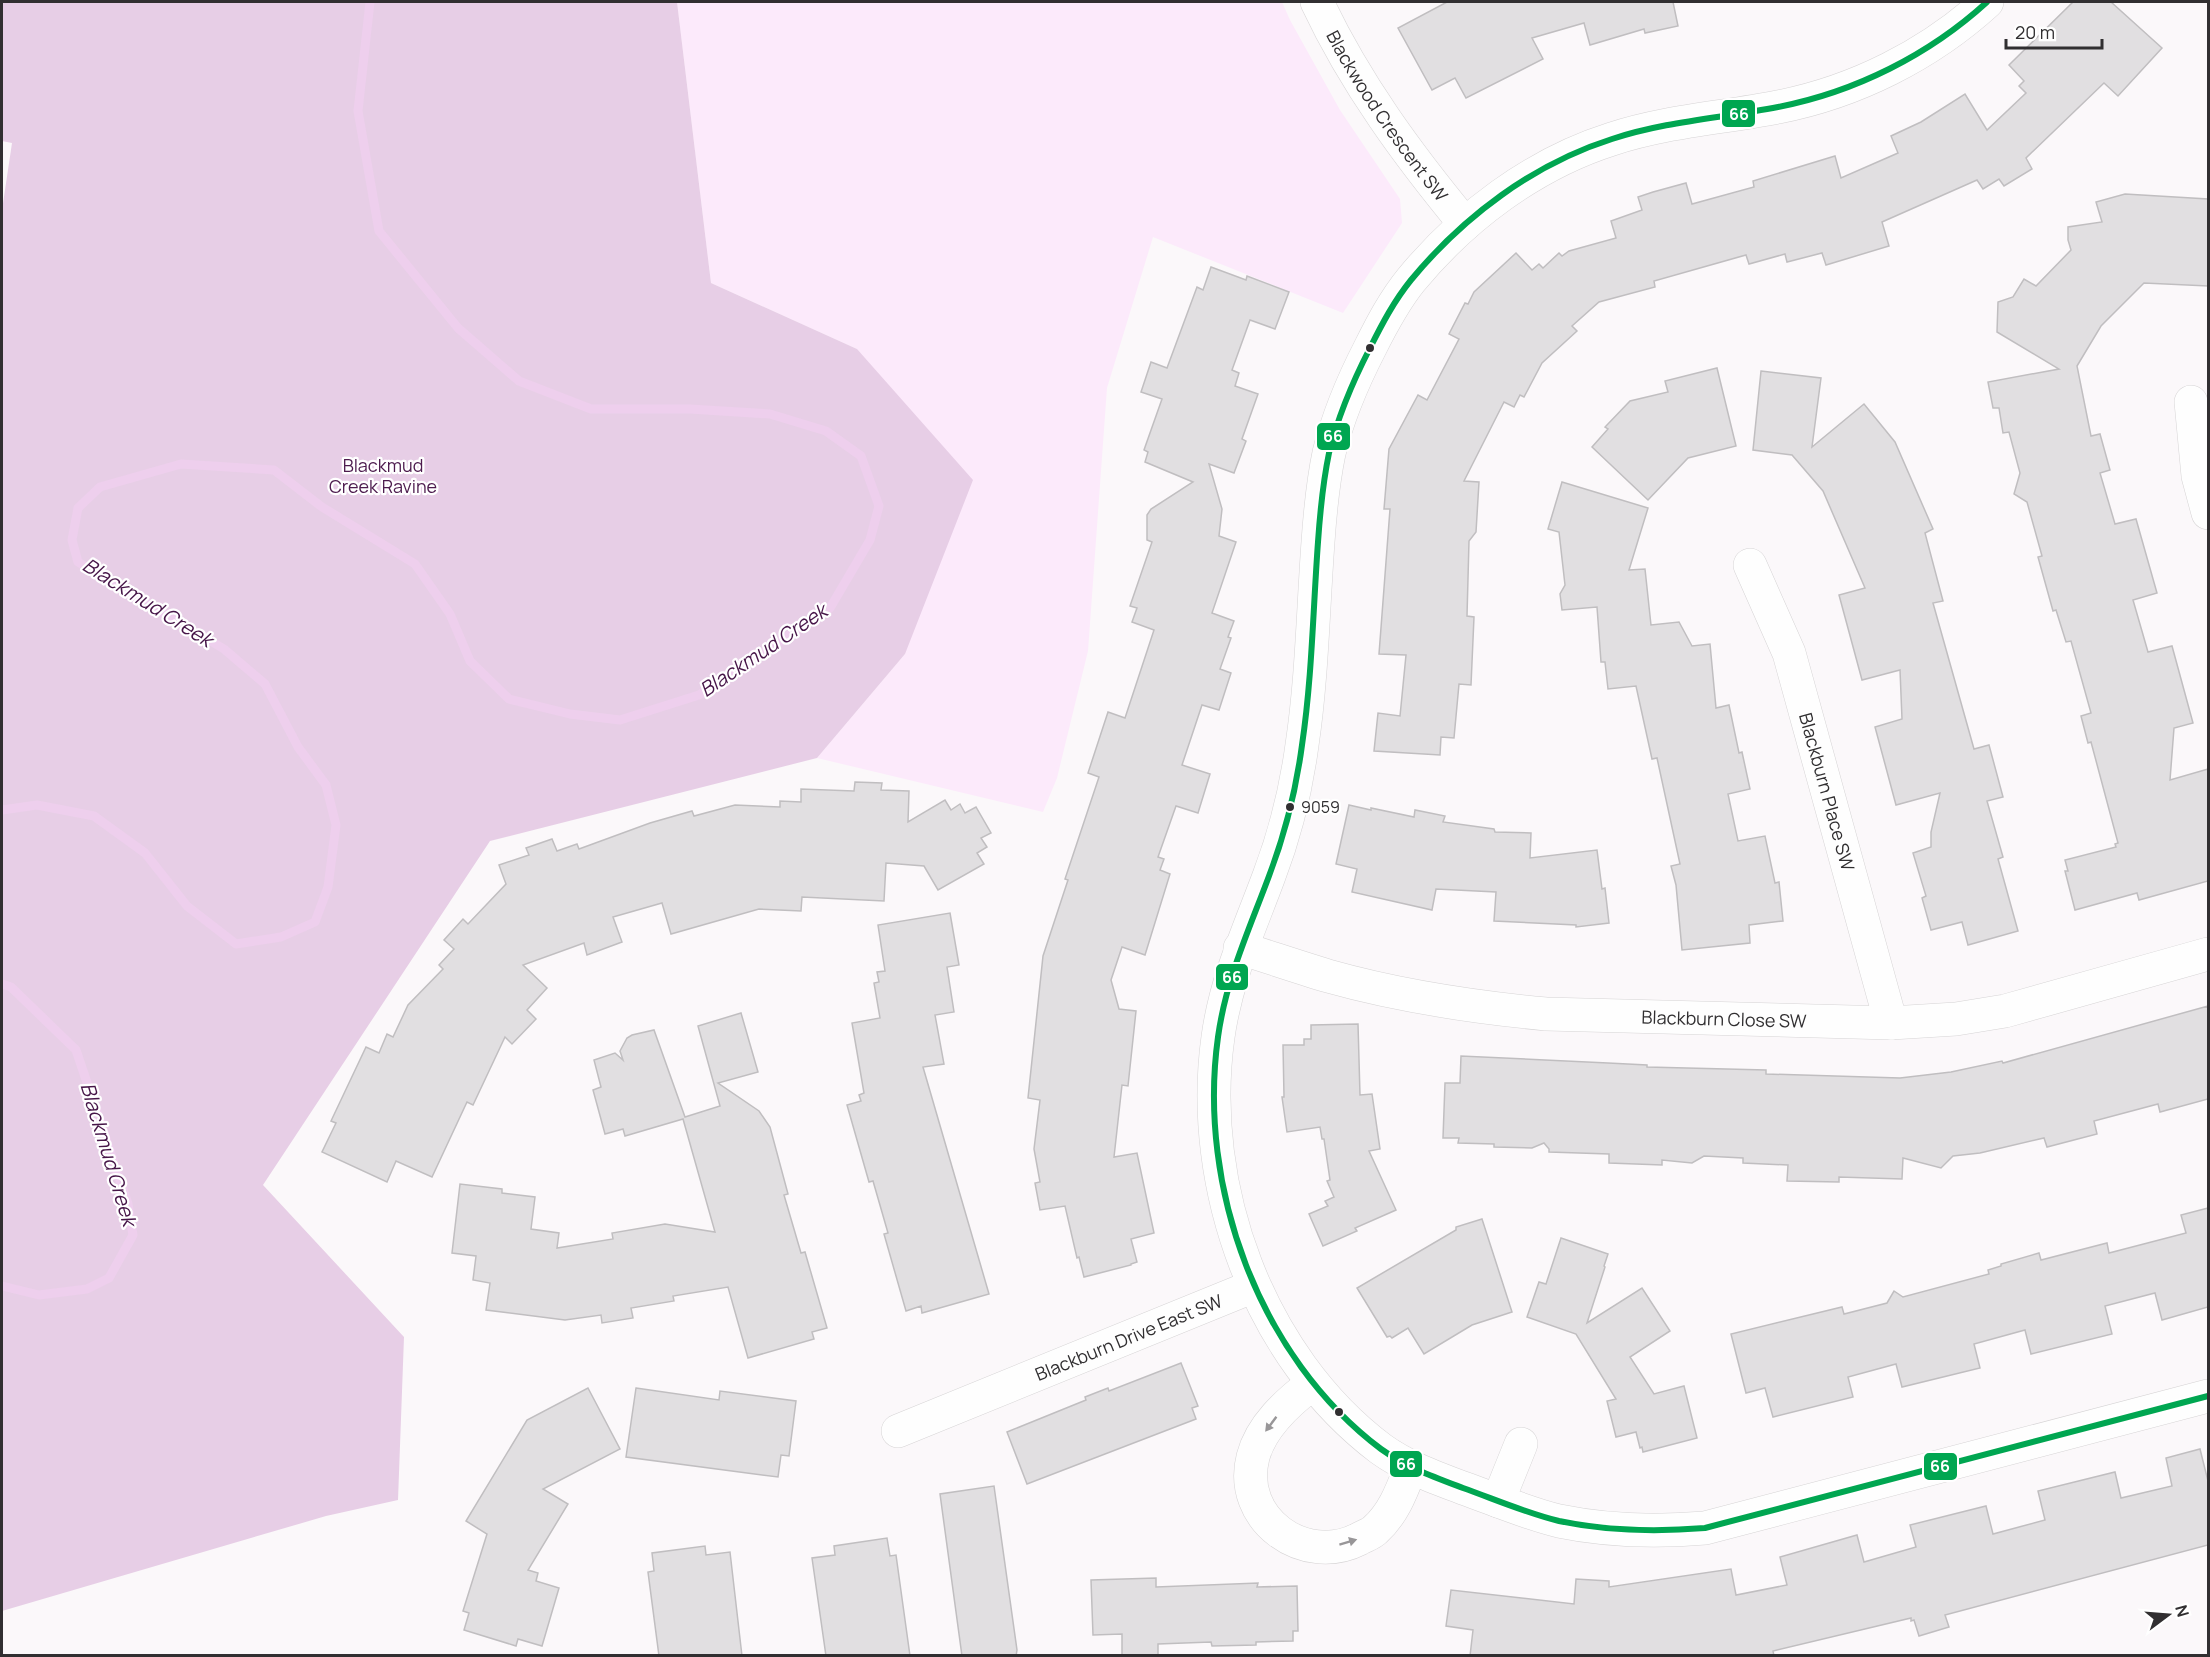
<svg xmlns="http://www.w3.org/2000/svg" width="2210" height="1657" font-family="Manrope,sans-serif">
<rect width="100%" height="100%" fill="#fbf8fa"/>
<!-- green -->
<path fill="#fceafb" d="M 677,2 L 1282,2 L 1290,20 L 1340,110 L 1400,199 L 1402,223 L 1343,313 L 1153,237 L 1107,388 L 1088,651 L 1057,778 L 1043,812 L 817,758 L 905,654 L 857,349 L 711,283 Z"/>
<!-- forest -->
<path fill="#e7cee6" d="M 2,2 L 677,2 L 711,283 L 857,349 L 973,480 L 905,654 L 817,758 L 490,841 L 263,1185 L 404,1337 L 398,1500 L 326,1516 L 2,1611 L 2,210 L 12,143 L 2,141 Z"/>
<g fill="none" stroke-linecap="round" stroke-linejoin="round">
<!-- stream -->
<g stroke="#eecfed" stroke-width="9">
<path d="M 2,810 L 37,805 L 94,816 L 145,853 L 187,906 L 236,944 L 281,937 L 315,922 L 328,887 L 336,825 L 326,785 L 298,747 L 265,684 L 224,649 L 78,562 L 72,540 L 78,508 L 100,487 L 181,464 L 274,470 L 322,507 L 415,564 L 450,614 L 470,661 L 509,699 L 570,714 L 620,720 L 699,695 L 830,608 L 870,540 L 879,506 L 861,456 L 826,431 L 770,414 L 690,409 L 591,409 L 519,381 L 458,328 L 379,231 L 358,111 L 370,2"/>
<path d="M 2,984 L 11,987 L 76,1050 L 128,1204 L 133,1235 L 109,1278 L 87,1289 L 39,1295 L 2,1286"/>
</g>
</g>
<!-- building -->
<g fill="#e1dfe1" stroke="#c0bec0" stroke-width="1.5">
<path d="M 1447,2 L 1673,2 L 1678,26 L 1645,33 L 1644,29 L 1590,45 L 1584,23 L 1532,38 L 1543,59 L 1466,98 L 1455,78 L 1432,90 L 1398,28 Z"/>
<path d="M 2073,2 L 2111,2 L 2162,48 L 2118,96 L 2104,83 L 2026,158 L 2032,169 L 2004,186 L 1999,179 L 1983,189 L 1977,180 L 1882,222 L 1889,246 L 1826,265 L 1822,253 L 1787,262 L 1785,254 L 1749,264 L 1746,255 L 1654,281 L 1655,287 L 1599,302 L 1572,326 L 1577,331 L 1542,363 L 1524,397 L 1520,395 L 1514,407 L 1504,402 L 1464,481 L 1479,482 L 1476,532 L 1469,541 L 1467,616 L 1474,617 L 1471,685 L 1459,684 L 1454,738 L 1441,737 L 1440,755 L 1374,751 L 1378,713 L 1400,716 L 1406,655 L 1379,654 L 1390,509 L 1384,509 L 1389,449 L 1418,395 L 1427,400 L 1459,339 L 1449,334 L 1465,303 L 1468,304 L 1474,292 L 1516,253 L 1532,270 L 1539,264 L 1543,268 L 1559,253 L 1562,256 L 1569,251 L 1616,238 L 1611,221 L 1642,210 L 1638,197 L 1653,192 L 1686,183 L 1692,204 L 1754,187 L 1753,181 L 1835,156 L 1841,178 L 1898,153 L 1891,136 L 1921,122 L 1965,94 L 1987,130 L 2026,93 L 2019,86 L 2024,81 L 2009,65 Z"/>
<path d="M 2125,194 L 2208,199 L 2208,286 L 2144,283 L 2101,326 L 2077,366 L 2091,436 L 2100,434 L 2110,470 L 2100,473 L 2115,524 L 2136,519 L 2157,593 L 2133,600 L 2148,652 L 2172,646 L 2193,723 L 2174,728 L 2170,780 L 2208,769 L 2208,881 L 2139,900 L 2137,893 L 2075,910 L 2065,871 L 2068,871 L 2065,860 L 2116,847 L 2115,844 L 2118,843 L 2091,742 L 2088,743 L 2081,716 L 2091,713 L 2071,641 L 2066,642 L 2056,610 L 2053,611 L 2038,557 L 2042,556 L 2027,502 L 2014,494 L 2020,473 L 2009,432 L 2003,433 L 1999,408 L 1993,408 L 1988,382 L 2059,369 L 1997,332 L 1998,302 L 2013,297 L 2024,279 L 2036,286 L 2071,250 L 2068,240 L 2068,227 L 2102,222 L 2096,202 Z"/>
<path d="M 1211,267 L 1246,280 L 1247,276 L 1289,292 L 1275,329 L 1250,320 L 1232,370 L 1239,373 L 1235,386 L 1258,394 L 1242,439 L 1246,441 L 1234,473 L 1209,464 L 1222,509 L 1219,536 L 1236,542 L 1212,613 L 1234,621 L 1228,637 L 1231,638 L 1220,669 L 1231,673 L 1219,710 L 1202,705 L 1182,765 L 1210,774 L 1198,813 L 1176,806 L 1158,857 L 1164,859 L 1160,870 L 1170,874 L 1145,955 L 1122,947 L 1111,980 L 1119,1009 L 1136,1011 L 1128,1086 L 1122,1085 L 1114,1157 L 1137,1153 L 1154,1233 L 1131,1239 L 1137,1262 L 1131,1264 L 1131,1265 L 1084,1277 L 1079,1257 L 1077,1258 L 1065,1206 L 1040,1210 L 1035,1183 L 1040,1182 L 1034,1149 L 1040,1100 L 1028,1098 L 1043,956 L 1068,880 L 1065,879 L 1099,777 L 1088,773 L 1108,712 L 1125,718 L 1154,630 L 1132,622 L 1137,608 L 1130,606 L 1152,542 L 1147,540 L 1147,515 L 1151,509 L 1193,482 L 1145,462 L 1148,452 L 1144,450 L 1162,399 L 1141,392 L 1151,362 L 1167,368 L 1197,287 L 1203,290 Z"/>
<path d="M 1717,368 L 1736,446 L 1688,458 L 1648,500 L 1592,447 L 1608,429 L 1605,427 L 1630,401 L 1668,392 L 1665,381 Z"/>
<path d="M 1761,371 L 1821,378 L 1812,447 L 1864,404 L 1895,442 L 1933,529 L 1925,533 L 1943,601 L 1933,603 L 1974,749 L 1989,745 L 2003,797 L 1987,801 L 2003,857 L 1998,859 L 2018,931 L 1968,945 L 1962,922 L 1931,930 L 1922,898 L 1926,896 L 1913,853 L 1931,847 L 1931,832 L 1940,793 L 1896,805 L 1875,727 L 1902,719 L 1900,670 L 1862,680 L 1839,595 L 1865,588 L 1823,491 L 1792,455 L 1753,450 Z"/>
<path d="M 1562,482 L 1648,508 L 1629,570 L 1645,569 L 1651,625 L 1679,622 L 1692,646 L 1710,644 L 1716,708 L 1729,705 L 1739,753 L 1742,752 L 1750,789 L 1728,794 L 1738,841 L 1765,836 L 1775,883 L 1779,882 L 1783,921 L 1749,925 L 1750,943 L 1682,950 L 1676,885 L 1671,866 L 1680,864 L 1657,758 L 1652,759 L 1636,686 L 1608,689 L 1605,662 L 1601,662 L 1597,607 L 1562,610 L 1560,594 L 1565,585 L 1559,532 L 1548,529 Z"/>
<path d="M 855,782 L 882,783 L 881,790 L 909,791 L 908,822 L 945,800 L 951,810 L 960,804 L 965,813 L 976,807 L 991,833 L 981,838 L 987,847 L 977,853 L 984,864 L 938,890 L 924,866 L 886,863 L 884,901 L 802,897 L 801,911 L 759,909 L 671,934 L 662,903 L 613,917 L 622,942 L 587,955 L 584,943 L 523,965 L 547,988 L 527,1010 L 536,1019 L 512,1044 L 505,1037 L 473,1105 L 467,1102 L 432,1177 L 396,1161 L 387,1182 L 322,1152 L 336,1123 L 331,1121 L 366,1047 L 379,1053 L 387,1034 L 393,1037 L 408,1005 L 443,969 L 439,965 L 454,949 L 444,940 L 463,919 L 468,924 L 506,884 L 499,865 L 529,855 L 526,848 L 552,839 L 557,851 L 577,844 L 579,849 L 650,823 L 692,811 L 694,816 L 735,805 L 780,807 L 780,801 L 801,802 L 801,789 L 854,791 Z"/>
<path d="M 1349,805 L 1371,810 L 1371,808 L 1414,817 L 1415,810 L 1445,816 L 1443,822 L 1494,829 L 1495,832 L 1531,833 L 1530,858 L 1597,850 L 1602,889 L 1605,888 L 1609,923 L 1576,927 L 1576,925 L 1494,921 L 1496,892 L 1436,889 L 1432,910 L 1352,892 L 1357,869 L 1336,864 Z"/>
<path d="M 950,913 L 959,965 L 947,967 L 954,1012 L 935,1015 L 944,1064 L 923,1067 L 989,1294 L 922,1313 L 921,1306 L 906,1311 L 884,1234 L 888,1233 L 873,1181 L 869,1182 L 847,1105 L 861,1101 L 859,1095 L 864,1093 L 852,1023 L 880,1018 L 874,983 L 879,982 L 877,972 L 885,971 L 878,925 Z"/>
<path d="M 2208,1006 L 2208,1099 L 2160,1112 L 2158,1104 L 2094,1121 L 2097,1134 L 2047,1147 L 2044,1138 L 1980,1153 L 1953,1156 L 1941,1168 L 1903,1158 L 1902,1179 L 1839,1177 L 1839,1182 L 1787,1181 L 1788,1165 L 1743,1163 L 1743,1158 L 1704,1156 L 1692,1163 L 1662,1160 L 1662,1165 L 1609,1163 L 1609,1154 L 1549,1152 L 1549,1149 L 1544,1143 L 1532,1148 L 1494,1147 L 1494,1144 L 1458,1143 L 1459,1138 L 1443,1138 L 1445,1083 L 1460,1083 L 1461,1056 L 1608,1063 L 1647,1065 L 1647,1067 L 1766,1070 L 1766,1074 L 1900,1078 L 1951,1072 L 2002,1061 L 2003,1063 Z"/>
<path d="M 741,1013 L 758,1072 L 718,1083 L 759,1111 L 770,1127 L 788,1194 L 784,1195 L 801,1253 L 805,1252 L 827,1328 L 812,1332 L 814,1339 L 748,1358 L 728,1287 L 673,1296 L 674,1301 L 631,1308 L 633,1318 L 602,1323 L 601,1315 L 565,1320 L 486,1310 L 490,1283 L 473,1280 L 476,1256 L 452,1253 L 460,1184 L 502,1189 L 502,1193 L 535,1197 L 531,1229 L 559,1233 L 557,1248 L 613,1239 L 612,1233 L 665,1224 L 715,1232 L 683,1119 L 625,1136 L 623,1129 L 605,1134 L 593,1090 L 601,1087 L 594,1060 L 615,1053 L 623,1060 L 620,1051 L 627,1038 L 632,1035 L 654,1030 L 685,1117 L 720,1106 L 698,1026 Z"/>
<path d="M 1358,1024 L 1360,1095 L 1372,1094 L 1380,1149 L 1369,1151 L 1396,1210 L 1355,1228 L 1357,1231 L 1323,1246 L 1309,1214 L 1328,1206 L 1325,1201 L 1334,1197 L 1327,1181 L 1330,1180 L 1324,1139 L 1322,1139 L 1320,1127 L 1287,1132 L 1282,1097 L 1284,1097 L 1283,1045 L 1304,1045 L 1304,1039 L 1311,1039 L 1311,1025 Z"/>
<path d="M 2208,1208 L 2208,1307 L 2162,1320 L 2155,1293 L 2105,1306 L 2112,1334 L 2031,1354 L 2025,1330 L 1974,1344 L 1980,1368 L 1902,1387 L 1896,1364 L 1848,1377 L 1853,1397 L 1773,1417 L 1765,1388 L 1746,1393 L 1731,1334 L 1842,1307 L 1844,1314 L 1887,1303 L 1894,1291 L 1903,1297 L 1989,1274 L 1988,1270 L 2001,1266 L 2001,1264 L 2039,1253 L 2041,1260 L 2107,1243 L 2109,1253 L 2186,1233 L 2181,1215 Z"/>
<path d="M 1482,1219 L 1512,1312 L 1472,1325 L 1424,1354 L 1408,1328 L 1392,1338 L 1390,1336 L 1387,1337 L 1357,1288 L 1456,1230 L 1456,1227 Z"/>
<path d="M 1561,1238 L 1608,1254 L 1604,1266 L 1605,1267 L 1587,1323 L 1642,1288 L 1670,1331 L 1630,1357 L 1654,1394 L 1684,1386 L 1697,1438 L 1643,1452 L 1642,1447 L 1640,1448 L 1636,1432 L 1616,1437 L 1607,1401 L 1616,1399 L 1576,1334 L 1527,1317 L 1539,1282 L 1546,1284 Z"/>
<path d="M 1181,1363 L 1198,1406 L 1192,1408 L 1196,1419 L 1027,1484 L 1007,1432 L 1086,1400 L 1085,1397 L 1108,1388 L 1109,1391 Z"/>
<path d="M 588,1388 L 620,1449 L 543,1489 L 568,1504 L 528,1570 L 538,1573 L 536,1581 L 559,1588 L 542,1646 L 518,1639 L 516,1646 L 464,1630 L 469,1613 L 463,1611 L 487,1534 L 466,1521 L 527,1420 Z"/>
<path d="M 636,1388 L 719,1400 L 720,1391 L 796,1401 L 789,1456 L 781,1455 L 778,1477 L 626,1457 Z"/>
<path d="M 2200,1449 L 2208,1481 L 2208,1545 L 1945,1615 L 1949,1627 L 1919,1636 L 1914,1620 L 1911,1621 L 1911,1618 L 1773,1651 L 1774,1656 L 1470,1656 L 1473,1630 L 1446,1626 L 1451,1590 L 1574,1604 L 1576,1579 L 1609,1581 L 1609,1587 L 1731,1569 L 1736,1595 L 1787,1585 L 1780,1557 L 1857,1535 L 1864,1562 L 1916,1547 L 1910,1525 L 1986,1506 L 1993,1534 L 2045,1520 L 2038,1491 L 2115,1472 L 2121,1498 L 2172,1486 L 2166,1458 Z"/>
<path d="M 994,1486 L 1017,1650 L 1016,1656 L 962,1656 L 940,1494 Z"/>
<path d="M 887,1538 L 890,1556 L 896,1555 L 910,1656 L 826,1656 L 812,1558 L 835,1555 L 834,1546 Z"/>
<path d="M 705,1546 L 706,1555 L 730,1552 L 742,1656 L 659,1656 L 648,1572 L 654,1571 L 652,1553 Z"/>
<path d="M 1156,1578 L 1156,1587 L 1258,1583 L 1257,1587 L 1297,1586 L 1298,1631 L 1293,1631 L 1293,1641 L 1256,1642 L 1256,1645 L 1212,1646 L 1211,1642 L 1158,1644 L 1158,1656 L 1122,1656 L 1122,1634 L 1093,1635 L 1091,1580 Z"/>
</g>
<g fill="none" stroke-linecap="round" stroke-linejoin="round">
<!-- minor casing -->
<g stroke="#d6d4d5" stroke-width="34">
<g id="minor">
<path id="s1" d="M 1317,2 C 1355,83 1408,155 1465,224"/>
<path d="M 1987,2 C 1929,55 1855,92 1778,107 C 1722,118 1667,121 1612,139 C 1533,164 1463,217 1411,280 C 1394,301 1382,324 1370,348 C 1353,381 1338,416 1329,453 C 1323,482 1320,513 1318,542 C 1313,610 1312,678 1302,745 C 1296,790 1285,834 1269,876 C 1249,930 1226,979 1218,1037 C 1197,1187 1259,1357 1381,1449 C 1406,1467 1434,1477 1463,1488 C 1494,1499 1526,1513 1559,1521 C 1607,1531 1656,1532 1705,1528 L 2208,1396"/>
<path d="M 2191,402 L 2198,476 L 2208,513"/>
<path id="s2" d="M 1750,565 L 1789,653 L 1891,1023"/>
<path id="s3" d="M 1240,948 C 1269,957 1298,967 1328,976 C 1399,996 1472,1007 1546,1014 L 1891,1023 L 1956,1019 L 2005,1011 L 2208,954"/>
<path d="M 1312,1384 C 1288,1402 1261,1426 1253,1457 C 1237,1519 1304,1567 1359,1539 C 1364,1536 1371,1534 1375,1530 C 1394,1513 1402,1490 1411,1467"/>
<path id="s4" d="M 898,1431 L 1254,1286"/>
<path d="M 1498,1501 L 1521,1444"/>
</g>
</g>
<!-- minor -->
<use href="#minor" stroke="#fefefe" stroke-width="33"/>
<!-- bus-1 casing -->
<g stroke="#fff" stroke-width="10">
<path id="bus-1" d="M 1987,2 C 1929,55 1855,92 1778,107 C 1722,118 1667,121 1612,139 C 1533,164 1463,217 1411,280 C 1394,301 1382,324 1370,348 C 1353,381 1338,416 1329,453 C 1323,482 1320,513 1318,542 C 1313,610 1312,678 1302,745 C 1296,790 1285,834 1269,876 C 1249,930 1226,979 1218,1037 C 1197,1187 1259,1357 1381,1449 C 1406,1467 1434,1477 1463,1488 C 1494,1499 1526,1513 1559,1521 C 1607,1531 1656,1532 1705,1528 L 2208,1396"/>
</g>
<!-- bus-1 -->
<use href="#bus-1" stroke="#00a651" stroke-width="6"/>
</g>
<!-- one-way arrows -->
<defs><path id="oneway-solid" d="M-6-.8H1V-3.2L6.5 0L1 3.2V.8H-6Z" transform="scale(1.5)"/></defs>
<g fill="#989698">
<use href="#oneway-solid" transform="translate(1271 1424) rotate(127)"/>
<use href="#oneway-solid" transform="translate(1348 1542) rotate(-17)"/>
</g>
<!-- markers -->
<g fill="#312f31" stroke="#fff" stroke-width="2">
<circle cx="1370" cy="348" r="5"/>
<circle cx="1290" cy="807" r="5"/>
<circle cx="1339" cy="1412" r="5"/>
</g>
<g text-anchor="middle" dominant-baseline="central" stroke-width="4.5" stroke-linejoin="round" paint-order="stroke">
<!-- bus labels -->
<g font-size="16" fill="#312f31" stroke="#fff" text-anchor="start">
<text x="1301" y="807">9059</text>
</g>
<!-- street labels -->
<g font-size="18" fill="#312f31" stroke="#fff">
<text stroke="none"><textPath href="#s1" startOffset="134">Blackwood Crescent SW</textPath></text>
<text stroke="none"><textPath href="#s2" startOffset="240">Blackburn Place SW</textPath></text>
<text stroke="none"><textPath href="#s3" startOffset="492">Blackburn Close SW</textPath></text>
<text stroke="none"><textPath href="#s4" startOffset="249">Blackburn Drive East SW</textPath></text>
</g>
<!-- park labels -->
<g font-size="18" fill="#4d1b4e" stroke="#fff">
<text x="383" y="465">Blackmud<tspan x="383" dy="21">Creek Ravine</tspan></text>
</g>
<!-- water labels -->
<g font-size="20" font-style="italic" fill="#461548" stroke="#fff">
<text transform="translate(148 602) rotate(32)">Blackmud Creek</text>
<text transform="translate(763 650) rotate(-34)">Blackmud Creek</text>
<text transform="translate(109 1154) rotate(73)">Blackmud Creek</text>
</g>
</g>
<g stroke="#fff" stroke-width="2">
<rect x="1721" y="99" width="35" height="29" rx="6" fill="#00a651"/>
<rect x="1316" y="422" width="35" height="29" rx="6" fill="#00a651"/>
<rect x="1215" y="963" width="34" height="28" rx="6" fill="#00a651"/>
<rect x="1389" y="1450" width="34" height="28" rx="6" fill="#00a651"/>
<rect x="1923" y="1452" width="35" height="29" rx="6" fill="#00a651"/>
</g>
<g font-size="16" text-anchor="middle" font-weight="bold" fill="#fff">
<text x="1739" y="120">66</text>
<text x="1333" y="442">66</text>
<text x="1232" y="983">66</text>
<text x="1406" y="1470">66</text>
<text x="1940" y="1472">66</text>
</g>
<!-- border -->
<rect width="2210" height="1657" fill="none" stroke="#312f31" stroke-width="6"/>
<!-- north arrow -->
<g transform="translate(2168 1615) rotate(74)" stroke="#ffffff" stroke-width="4.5" paint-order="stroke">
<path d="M0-4.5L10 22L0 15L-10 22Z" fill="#312f31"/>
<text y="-9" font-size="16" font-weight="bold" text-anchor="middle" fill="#312f31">N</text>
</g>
<!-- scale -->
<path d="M2006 39v9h96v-9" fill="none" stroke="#312f31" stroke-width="3"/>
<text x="2015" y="39" font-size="18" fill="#312f31" stroke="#ffffff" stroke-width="4.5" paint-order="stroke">20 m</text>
</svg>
